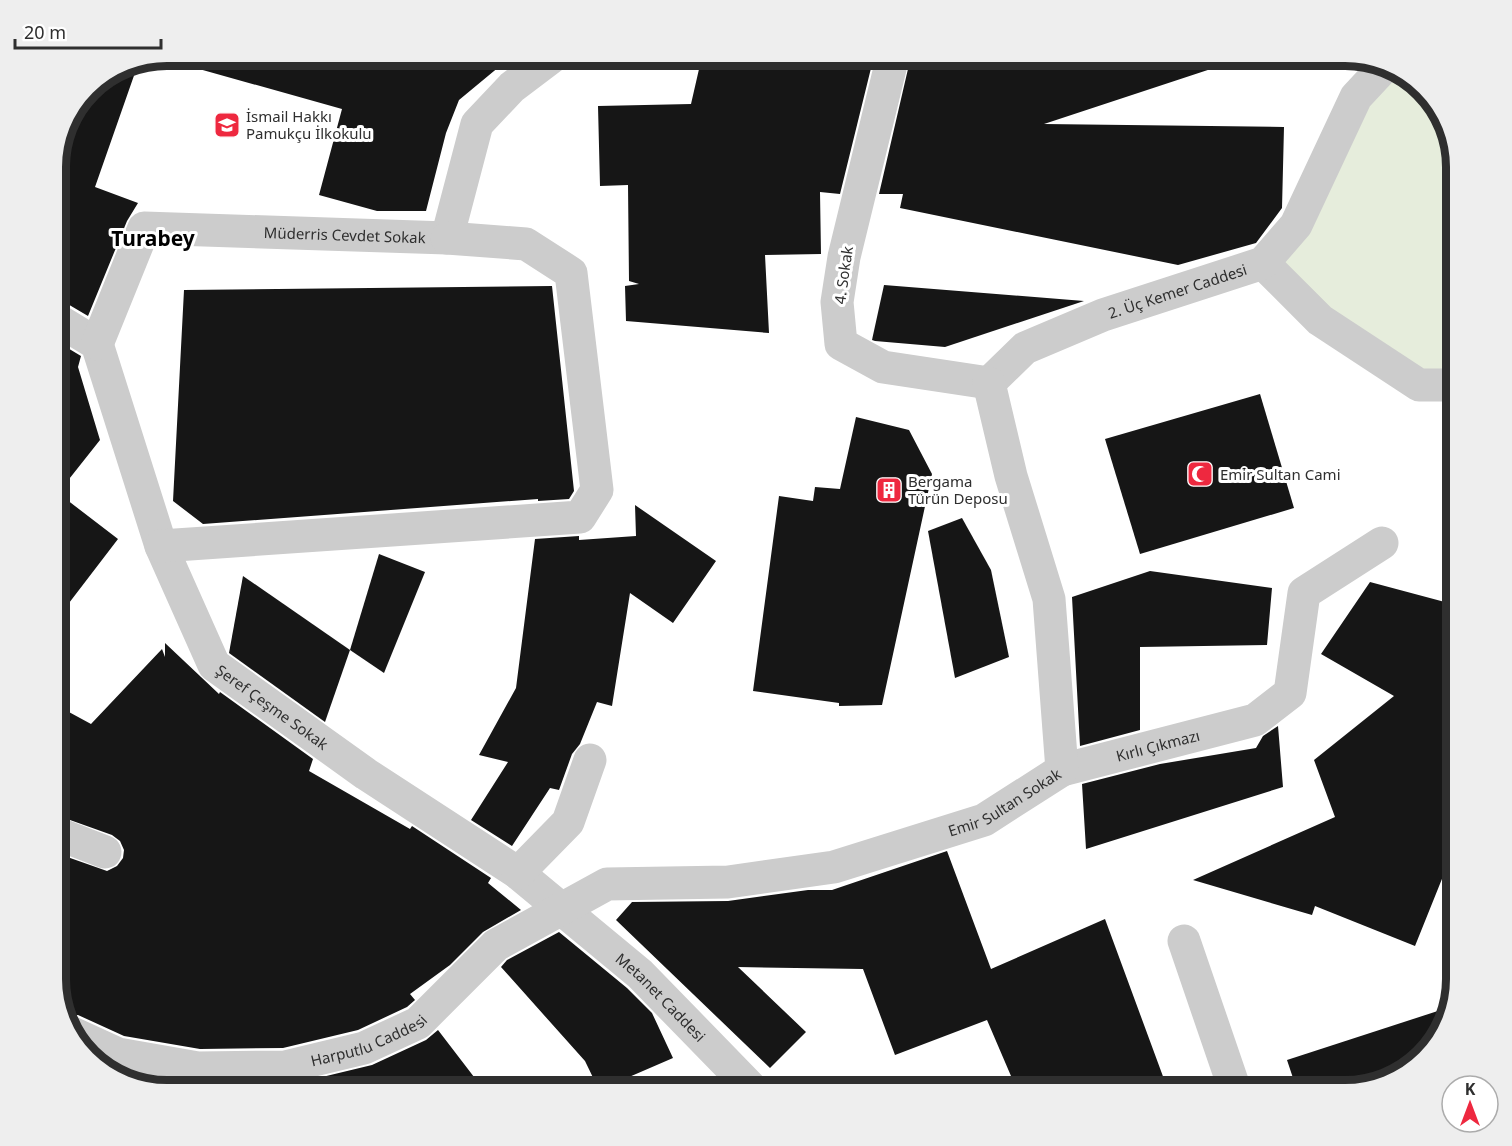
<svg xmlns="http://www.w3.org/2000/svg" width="1512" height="1146" font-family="'Noto Sans',sans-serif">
<rect width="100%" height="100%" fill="#fff"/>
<!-- green -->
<path fill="#e6eddc" d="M 1383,68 L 1413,79 L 1445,118 L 1456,167 L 1456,385 L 1419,385 L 1263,263 Z"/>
<!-- building -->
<g fill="#161616">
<path d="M 193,56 L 512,56 L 459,100 L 446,133 L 426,211 L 377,211 L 319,195 L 342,109 L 192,67 Z"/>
<path d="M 702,56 L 874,56 L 840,194 L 820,192 L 821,254 L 765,255 L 769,333 L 626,321 L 625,286 L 639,284 L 629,281 L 628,185 L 600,186 L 598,106 L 691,104 Z"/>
<path d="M 911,56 L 1228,56 L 1229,63 L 1044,124 L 1284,127 L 1282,208 L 1256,243 L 1178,265 L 900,208 L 903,194 L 879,194 Z"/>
<path d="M 137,67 L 95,187 L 138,203 L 127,221 L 88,316 L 66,303 L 56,300 L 56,160 L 67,118 L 93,84 Z"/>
<path d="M 884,285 L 1084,301 L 945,347 L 875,341 L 872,340 Z"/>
<path d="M 552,286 L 574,491 L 569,499 L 538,501 L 538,499 L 203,524 L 173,501 L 184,290 Z"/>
<path d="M 56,341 L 81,356 L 78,367 L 100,440 L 58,493 L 118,539 L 56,620 Z"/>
<path d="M 1260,394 L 1294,508 L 1140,554 L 1105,439 Z"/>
<path d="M 856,417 L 909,430 L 932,474 L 882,705 L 839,706 L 839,703 L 753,691 L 779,496 L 813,501 L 815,487 L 840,489 Z"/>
<path d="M 635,505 L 716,561 L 673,623 L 630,593 L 612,706 L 597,702 L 580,744 L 572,754 L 559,790 L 550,788 L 512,846 L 471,820 L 508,762 L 479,755 L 516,688 L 535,539 L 579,536 L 579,540 L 636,536 Z"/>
<path d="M 962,518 L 991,570 L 1009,657 L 955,678 L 928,531 Z"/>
<path d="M 379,554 L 425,572 L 384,673 L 350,650 Z"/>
<path d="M 1150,571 L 1272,588 L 1267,645 L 1140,647 L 1140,730 L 1080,746 L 1072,597 Z"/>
<path d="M 243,576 L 350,650 L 325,722 L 229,653 Z"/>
<path d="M 1370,582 L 1456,605 L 1456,844 L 1415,946 L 1315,906 L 1312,915 L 1193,880 L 1335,817 L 1314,760 L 1394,696 L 1321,654 Z"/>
<path d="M 165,643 L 219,694 L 220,692 L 313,759 L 309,771 L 410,829 L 412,826 L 491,878 L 488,883 L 521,910 L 483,932 L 450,965 L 410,994 L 415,1000 L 407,1007 L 358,1030 L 283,1048 L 200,1049 L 124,1036 L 78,1015 L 64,1015 L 56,986 L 56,853 L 107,871 L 117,866 L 123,858 L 124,850 L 120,841 L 112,835 L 56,815 L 56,705 L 91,724 L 162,649 L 165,657 Z"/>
<path d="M 1278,726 L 1283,787 L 1086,849 L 1082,784 L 1160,764 L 1256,748 L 1263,736 Z"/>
<path d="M 947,851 L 991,969 L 1105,919 L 1168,1090 L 1017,1090 L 987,1020 L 895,1055 L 863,969 L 738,967 L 806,1032 L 770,1068 L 616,920 L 632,902 L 728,901 L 808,890 L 832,890 Z"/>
<path d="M 559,932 L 627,988 L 652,1013 L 673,1058 L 599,1090 L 585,1061 L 501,967 L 507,960 Z"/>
<path d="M 1447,1008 L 1433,1047 L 1394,1079 L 1345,1090 L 1297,1090 L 1287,1060 Z"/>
<path d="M 438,1030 L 484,1090 L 167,1090 L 112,1072 L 198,1087 L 289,1085 L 372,1065 L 426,1040 Z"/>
</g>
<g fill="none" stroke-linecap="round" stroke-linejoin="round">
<!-- minor -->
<g stroke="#ccc" stroke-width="33">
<path d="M 893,56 L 844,257 L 837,302 L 841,344 L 883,367 L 989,383"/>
<path d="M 1263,263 L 1320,320 L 1419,385 L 1456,385"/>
<path id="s1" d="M 56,319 L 97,344 L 161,546 L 214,665 L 366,774 L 518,873 L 640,974 L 753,1090"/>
<path id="s2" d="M 97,344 L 144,228 L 447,238 L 477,124 L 512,87 L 553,56"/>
<path id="s3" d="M 989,383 L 1025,348 L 1103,315 L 1263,263 L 1296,225 L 1356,97 L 1383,68"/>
<path d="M 161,546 L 580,517 L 597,490 L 571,273 L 526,244 L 447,238"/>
<path id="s4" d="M 1062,770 L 1255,720 L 1290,693 L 1304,593 L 1382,543"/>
<path d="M 56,833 L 105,852"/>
<path d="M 518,873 L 568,822 L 590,760"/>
<path d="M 1184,941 L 1235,1090"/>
<path id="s5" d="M 70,1032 L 118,1054 L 198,1068 L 285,1067 L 364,1048 L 418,1023 L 496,945 L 607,884 L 728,882 L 834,867 L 984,820 L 1062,770 L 1049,599 L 1011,476 L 989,383"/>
</g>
</g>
<!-- icons -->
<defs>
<g id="school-square" transform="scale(1.35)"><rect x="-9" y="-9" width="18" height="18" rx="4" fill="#ee283f" stroke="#fff"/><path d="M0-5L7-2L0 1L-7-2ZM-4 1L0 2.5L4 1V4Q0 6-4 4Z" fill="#fff"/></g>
<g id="mosque-square" transform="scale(1.35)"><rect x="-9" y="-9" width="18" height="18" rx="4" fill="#ee283f" stroke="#fff"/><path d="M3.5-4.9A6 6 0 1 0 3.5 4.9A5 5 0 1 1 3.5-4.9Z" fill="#fff"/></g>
<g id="building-square" transform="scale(1.35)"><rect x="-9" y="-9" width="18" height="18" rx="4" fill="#ee283f" stroke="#fff"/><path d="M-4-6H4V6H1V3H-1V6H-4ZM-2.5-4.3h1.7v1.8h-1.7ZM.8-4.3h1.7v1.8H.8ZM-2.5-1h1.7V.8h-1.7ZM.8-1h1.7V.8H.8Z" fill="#fff"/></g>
</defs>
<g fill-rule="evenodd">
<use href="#school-square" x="227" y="125"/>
<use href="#mosque-square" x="1200" y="474"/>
<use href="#building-square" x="889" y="490"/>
</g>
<g text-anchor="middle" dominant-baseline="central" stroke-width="6" stroke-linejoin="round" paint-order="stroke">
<!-- poi labels -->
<g font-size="15" fill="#2f2f2f" stroke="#fff" text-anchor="start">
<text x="246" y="116">İsmail Hakkı<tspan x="246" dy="17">Pamukçu İlkokulu</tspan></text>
<text x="1220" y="474">Emir Sultan Cami</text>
<text x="908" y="481">Bergama<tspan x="908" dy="17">Türün Deposu</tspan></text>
</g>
<!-- street labels -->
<g font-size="15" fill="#2f2f2f" stroke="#fff">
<text stroke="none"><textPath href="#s2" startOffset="326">Müderris Cevdet Sokak</textPath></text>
<text transform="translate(843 275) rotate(-82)">4. Sokak</text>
<text stroke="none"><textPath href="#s3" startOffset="213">2. Üç Kemer Caddesi</textPath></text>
<text stroke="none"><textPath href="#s1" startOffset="462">Şeref Çeşme Sokak</textPath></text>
<text stroke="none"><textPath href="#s4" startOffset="99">Kırlı Çıkmazı</textPath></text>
<text stroke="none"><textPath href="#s5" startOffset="1010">Emir Sultan Sokak</textPath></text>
<text stroke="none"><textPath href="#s1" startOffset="948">Metanet Caddesi</textPath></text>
<text stroke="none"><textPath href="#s5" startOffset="309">Harputlu Caddesi</textPath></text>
</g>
<!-- district labels -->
<g font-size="21" font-weight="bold" fill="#000" stroke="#fff">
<text x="153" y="238">Turabey</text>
</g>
</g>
<!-- crop -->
<path d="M0 0H1512V1146H0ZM167 66H1345A101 101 0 0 1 1446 167V979A101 101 0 0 1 1345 1080H167A101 101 0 0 1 66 979V167A101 101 0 0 1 167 66Z" fill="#eee" fill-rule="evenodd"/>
<path fill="none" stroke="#2f2f2f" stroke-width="8" d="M167 66H1345A101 101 0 0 1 1446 167V979A101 101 0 0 1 1345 1080H167A101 101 0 0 1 66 979V167A101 101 0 0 1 167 66Z"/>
<!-- north arrow -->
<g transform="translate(1470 1104)"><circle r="28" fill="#ffffff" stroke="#acacac" stroke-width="1.5"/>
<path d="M0-4.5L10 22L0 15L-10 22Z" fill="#ee283f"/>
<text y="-9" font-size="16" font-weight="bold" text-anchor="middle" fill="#2f2f2f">K</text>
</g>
<!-- scale -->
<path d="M15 39v9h146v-9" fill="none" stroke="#2f2f2f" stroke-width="3"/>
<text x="24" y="39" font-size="18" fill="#2f2f2f" stroke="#ffffff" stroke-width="4.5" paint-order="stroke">20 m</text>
</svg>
